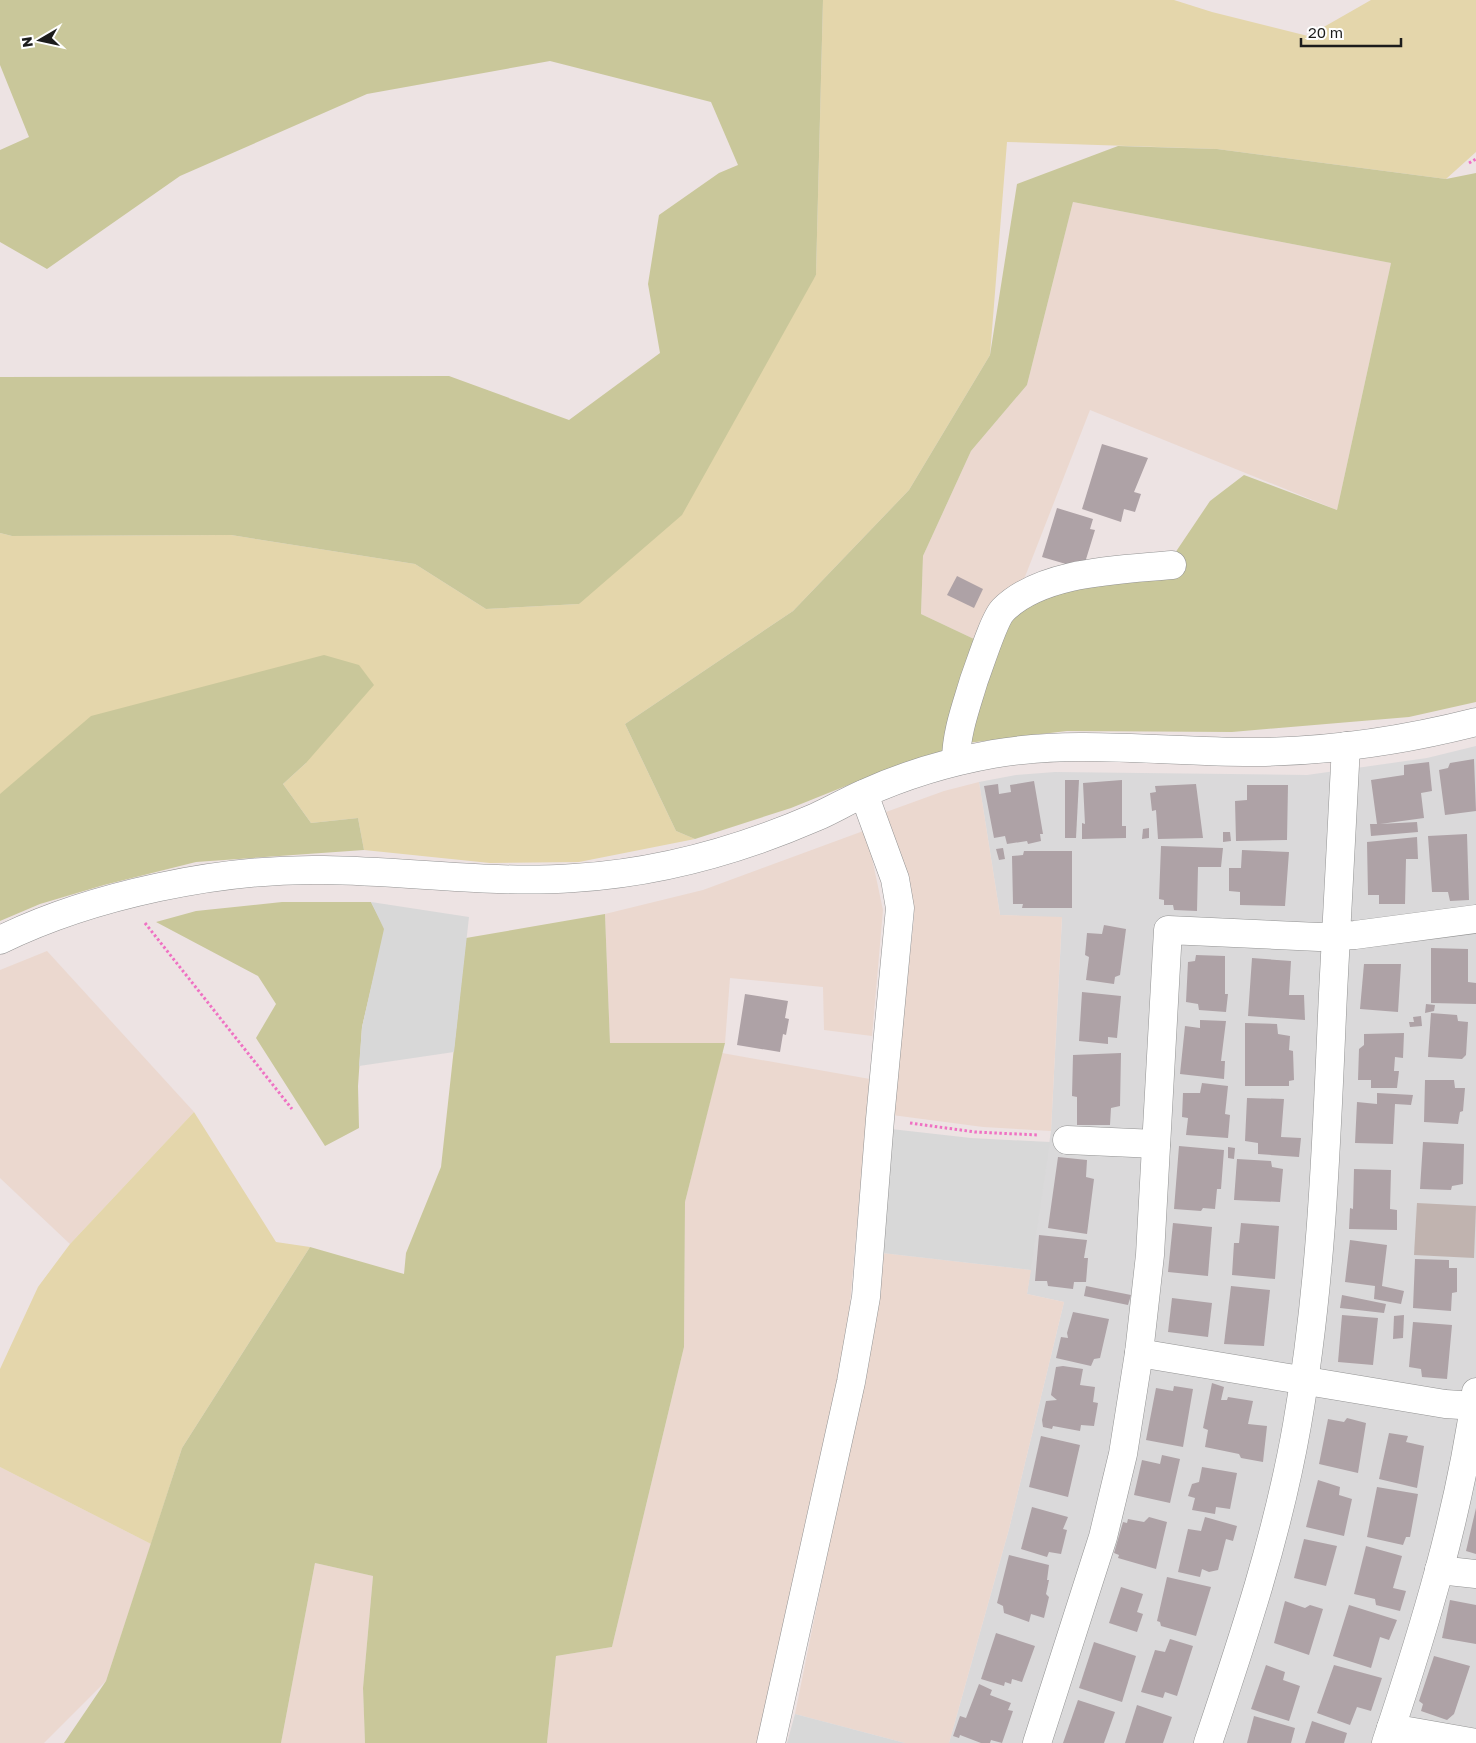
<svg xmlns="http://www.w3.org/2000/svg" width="1476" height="1743" font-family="'Golos Text',sans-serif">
<rect width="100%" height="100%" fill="#ede3e3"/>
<!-- residential -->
<path fill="#dad9da" d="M 1476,746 L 1476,1743 L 949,1743 L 1009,1529 L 1064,1302 L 1027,1294 L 1051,1131 L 1062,918 L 1000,915 L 979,782 L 1016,775 L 1055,772 L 1307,775 L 1427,758 Z"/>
<!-- construction -->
<path fill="#c0b3af" d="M 1417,1203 L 1476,1206 L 1474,1258 L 1414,1255 Z"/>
<!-- farmland -->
<g fill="#ebd8cf">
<path d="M 1073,202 L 1391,263 L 1337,510 L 1090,410 L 1021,587 L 993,612 L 974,639 L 921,614 L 923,556 L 971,451 L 1027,385 Z"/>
<path d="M 979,782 L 1000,915 L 1062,917 L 1051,1131 L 983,1127 L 892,1115 L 914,918 L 910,890 L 886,812 L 944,791 Z"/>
<path d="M 866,830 L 883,910 L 872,1036 L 824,1030 L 823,987 L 730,978 L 725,1043 L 610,1043 L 605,914 L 703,890 Z"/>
<path d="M 47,951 L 194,1112 L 70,1244 L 0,1178 L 0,970 Z"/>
<path d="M 722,1053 L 870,1079 L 844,1371 L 760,1743 L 547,1743 L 556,1656 L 612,1647 L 684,1347 L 685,1202 Z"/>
<path d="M 882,1253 L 1031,1270 L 1027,1294 L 1064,1302 L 1009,1529 L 949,1743 L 905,1743 L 795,1714 L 877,1308 Z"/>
<path d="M 0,1467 L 151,1544 L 106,1681 L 44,1743 L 0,1743 Z"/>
<path d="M 315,1563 L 373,1576 L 363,1688 L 365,1743 L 281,1743 Z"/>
</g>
<!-- grass -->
<g fill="#e4d6ab">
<path d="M 823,0 L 1174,0 L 1212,12 L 1308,36 L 1371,0 L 1476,0 L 1476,152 L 1446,179 L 1217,149 L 1007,142 L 990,355 L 909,490 L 793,611 L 625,724 L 676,831 L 695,839 L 579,862 L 490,863 L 364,850 L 358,818 L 311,823 L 283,784 L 306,763 L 0,794 L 0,533 L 12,536 L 231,535 L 415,564 L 486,609 L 579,604 L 816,275 Z"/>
<path d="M 194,1112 L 276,1242 L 310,1247 L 182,1448 L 151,1544 L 0,1467 L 0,1369 L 38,1287 L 70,1244 Z"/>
</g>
<!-- forest -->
<g fill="#c9c79a" fill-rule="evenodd">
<path d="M 0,0 L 823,0 L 816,275 L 682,515 L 579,604 L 486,609 L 415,564 L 231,535 L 12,536 L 0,533 L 0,377 L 449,376 L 569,420 L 660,353 L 648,284 L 659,215 L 719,173 L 738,165 L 711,102 L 550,61 L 367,94 L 180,176 L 47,269 L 0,242 L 0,150 L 29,137 L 0,65 Z"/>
<path d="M 1118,146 L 1217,149 L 1446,179 L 1476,173 L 1476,702 L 1409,717 L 1232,732 L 1067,731 L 967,743 L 893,767 L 791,808 L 695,839 L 676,831 L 625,724 L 793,611 L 909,490 L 990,355 L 1017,184 ZM 1073,202 L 1391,263 L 1337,510 L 1244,475 L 1210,501 L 1173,556 L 993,612 L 974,639 L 921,614 L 923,556 L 971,451 L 1027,385 Z"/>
<path d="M 324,655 L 359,665 L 374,685 L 306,763 L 283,784 L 311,823 L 358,818 L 364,850 L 196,862 L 104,885 L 40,904 L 0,921 L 0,794 L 91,716 Z"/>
<path d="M 282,902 L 371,902 L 385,929 L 362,1027 L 358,1086 L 359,1128 L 325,1146 L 256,1038 L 276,1004 L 258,976 L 156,922 L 196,911 Z"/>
<path d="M 605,914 L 610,1043 L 725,1043 L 685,1202 L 684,1347 L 612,1647 L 556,1656 L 547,1743 L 365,1743 L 363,1688 L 373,1576 L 315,1563 L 281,1743 L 64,1743 L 106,1681 L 182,1448 L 310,1247 L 404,1274 L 406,1253 L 441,1167 L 466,938 Z"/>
</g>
<!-- parking -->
<g fill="#d8d8d8">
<path d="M 371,902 L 469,917 L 454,1052 L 359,1066 L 362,1027 L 384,929 Z"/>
<path d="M 891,1129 L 971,1138 L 1050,1142 L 1031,1270 L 882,1253 Z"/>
<path d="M 795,1714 L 905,1743 L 787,1743 Z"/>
</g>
<!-- building -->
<g fill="#aea2a6">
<path d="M 1102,444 L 1148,458 L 1134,492 L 1141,494 L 1135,512 L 1124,509 L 1121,522 L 1082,509 Z"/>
<path d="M 1057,508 L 1093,519 L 1090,529 L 1095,530 L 1083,569 L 1042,557 Z"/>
<path d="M 957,576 L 983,589 L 974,608 L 947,595 Z"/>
<path d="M 1474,759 L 1476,811 L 1445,815 L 1439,770 L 1448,768 L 1450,763 Z"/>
<path d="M 1429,762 L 1432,791 L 1421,793 L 1424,818 L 1380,824 L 1417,822 L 1418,832 L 1371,836 L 1370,824 L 1377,824 L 1371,780 L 1404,775 L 1404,765 Z"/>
<path d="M 1065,780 L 1079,780 L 1076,838 L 1065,838 Z"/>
<path d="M 1122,780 L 1122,826 L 1126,826 L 1126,838 L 1082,839 L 1082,823 L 1085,824 L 1083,783 Z"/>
<path d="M 1034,781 L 1043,834 L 1040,834 L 1041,841 L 1028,844 L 1027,841 L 1007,844 L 1005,836 L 994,838 L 984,786 L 998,784 L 999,794 L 1011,792 L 1010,785 Z"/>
<path d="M 1196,784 L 1203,838 L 1158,839 L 1156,810 L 1152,811 L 1150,793 L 1156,792 L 1155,786 Z"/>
<path d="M 1247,785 L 1288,785 L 1287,840 L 1236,841 L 1235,801 L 1247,800 Z"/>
<path d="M 1149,828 L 1149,838 L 1142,839 L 1143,829 Z"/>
<path d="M 1223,832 L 1230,832 L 1231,841 L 1223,842 Z"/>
<path d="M 1467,834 L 1469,900 L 1450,901 L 1448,892 L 1432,892 L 1428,836 Z"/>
<path d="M 1417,837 L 1418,859 L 1406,859 L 1405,904 L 1379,904 L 1379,895 L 1368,895 L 1367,842 Z"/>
<path d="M 1161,846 L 1223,848 L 1221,867 L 1198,867 L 1197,911 L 1174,910 L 1173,905 L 1164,905 L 1164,900 L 1159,899 Z"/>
<path d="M 1003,848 L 1005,859 L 999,860 L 996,849 Z"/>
<path d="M 1242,850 L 1289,852 L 1285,906 L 1240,905 L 1240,892 L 1229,891 L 1229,868 L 1241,868 Z"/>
<path d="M 1024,851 L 1072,851 L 1072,908 L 1022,908 L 1023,904 L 1013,904 L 1012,856 L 1023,855 Z"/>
<path d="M 1104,925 L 1126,929 L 1120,975 L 1115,977 L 1114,984 L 1086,980 L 1089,957 L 1085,955 L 1087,933 L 1102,934 Z"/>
<path d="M 1431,948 L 1468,949 L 1468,982 L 1476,983 L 1476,1004 L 1431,1003 Z"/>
<path d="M 1196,955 L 1225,956 L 1225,994 L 1228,994 L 1226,1012 L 1199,1010 L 1198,1004 L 1186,1002 L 1188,962 L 1195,961 Z"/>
<path d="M 1252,958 L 1291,961 L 1289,995 L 1304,995 L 1305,1020 L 1248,1016 Z"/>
<path d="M 1364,964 L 1401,964 L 1398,1012 L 1360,1009 Z"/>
<path d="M 1082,992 L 1121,996 L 1117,1038 L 1108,1037 L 1108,1044 L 1079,1041 Z"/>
<path d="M 745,994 L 788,1001 L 785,1018 L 789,1019 L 786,1035 L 783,1034 L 780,1052 L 737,1045 Z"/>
<path d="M 1426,1004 L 1435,1005 L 1434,1011 L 1425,1013 Z"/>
<path d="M 1431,1013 L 1457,1015 L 1458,1021 L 1468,1022 L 1466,1055 L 1462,1059 L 1428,1057 Z"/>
<path d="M 1421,1016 L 1422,1026 L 1410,1027 L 1409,1022 L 1414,1022 L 1413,1017 Z"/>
<path d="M 1200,1020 L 1226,1021 L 1221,1061 L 1225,1061 L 1224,1079 L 1180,1074 L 1185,1026 L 1200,1028 Z"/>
<path d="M 1245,1023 L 1277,1024 L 1278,1034 L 1290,1036 L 1289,1050 L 1293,1051 L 1294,1080 L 1289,1081 L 1289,1086 L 1245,1086 Z"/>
<path d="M 1404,1033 L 1403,1058 L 1395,1057 L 1394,1071 L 1399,1071 L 1397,1088 L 1371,1088 L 1371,1080 L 1358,1080 L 1359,1049 L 1364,1045 L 1364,1034 Z"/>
<path d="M 1121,1053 L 1120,1106 L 1111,1108 L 1110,1125 L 1077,1125 L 1077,1097 L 1072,1096 L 1073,1055 Z"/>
<path d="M 1425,1080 L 1454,1080 L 1455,1088 L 1465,1088 L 1463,1111 L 1460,1112 L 1458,1124 L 1424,1122 Z"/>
<path d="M 1202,1083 L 1228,1086 L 1225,1114 L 1230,1115 L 1228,1138 L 1186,1135 L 1188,1118 L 1182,1117 L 1183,1093 L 1200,1093 Z"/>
<path d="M 1377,1093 L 1413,1095 L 1411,1105 L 1395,1104 L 1393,1144 L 1355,1143 L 1357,1102 L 1377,1104 Z"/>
<path d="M 1247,1098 L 1284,1099 L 1281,1137 L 1301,1138 L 1299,1157 L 1258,1154 L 1258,1143 L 1245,1141 Z"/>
<path d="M 1423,1142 L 1464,1144 L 1463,1184 L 1452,1186 L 1451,1190 L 1420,1189 Z"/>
<path d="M 1179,1146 L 1224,1150 L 1221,1189 L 1217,1189 L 1215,1209 L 1203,1208 L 1201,1211 L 1174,1209 Z"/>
<path d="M 1228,1147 L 1235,1148 L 1234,1159 L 1228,1158 Z"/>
<path d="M 1058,1157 L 1087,1160 L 1086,1177 L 1094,1179 L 1087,1234 L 1048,1228 Z"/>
<path d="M 1237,1159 L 1271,1161 L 1272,1167 L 1283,1169 L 1280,1202 L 1234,1200 Z"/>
<path d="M 1354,1169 L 1391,1170 L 1390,1209 L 1397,1210 L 1397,1230 L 1349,1229 L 1350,1208 L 1353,1209 Z"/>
<path d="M 1173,1223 L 1212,1227 L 1208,1276 L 1168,1272 Z"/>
<path d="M 1241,1223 L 1279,1226 L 1275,1279 L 1232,1275 L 1234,1243 L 1239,1243 Z"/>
<path d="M 1039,1235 L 1087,1240 L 1084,1258 L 1088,1258 L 1086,1282 L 1074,1282 L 1073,1289 L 1048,1286 L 1047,1281 L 1035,1281 Z"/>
<path d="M 1350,1240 L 1387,1245 L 1382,1286 L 1404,1291 L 1401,1304 L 1374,1299 L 1375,1286 L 1345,1282 Z"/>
<path d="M 1415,1259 L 1449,1260 L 1449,1268 L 1457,1268 L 1457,1292 L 1452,1293 L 1451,1311 L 1413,1308 Z"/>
<path d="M 1086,1286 L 1131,1295 L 1128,1305 L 1084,1296 Z"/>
<path d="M 1231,1286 L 1270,1290 L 1264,1346 L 1224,1344 Z"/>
<path d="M 1342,1295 L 1386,1304 L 1384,1313 L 1340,1308 Z"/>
<path d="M 1172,1298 L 1212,1303 L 1208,1337 L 1168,1332 Z"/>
<path d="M 1073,1312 L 1109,1319 L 1100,1358 L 1094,1359 L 1091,1366 L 1056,1358 L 1061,1337 L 1068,1338 L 1067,1333 Z"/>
<path d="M 1342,1315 L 1378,1318 L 1373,1365 L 1338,1362 Z"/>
<path d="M 1404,1315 L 1403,1338 L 1393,1339 L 1394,1316 Z"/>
<path d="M 1413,1322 L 1452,1325 L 1447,1379 L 1422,1377 L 1421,1369 L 1409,1367 Z"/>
<path d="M 1063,1366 L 1083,1369 L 1080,1385 L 1095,1387 L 1093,1402 L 1098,1403 L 1094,1426 L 1081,1425 L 1080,1431 L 1053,1426 L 1052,1429 L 1043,1427 L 1042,1420 L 1046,1401 L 1057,1400 L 1051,1395 L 1056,1367 Z"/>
<path d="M 1212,1383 L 1224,1387 L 1221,1400 L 1227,1400 L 1228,1397 L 1253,1401 L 1248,1424 L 1267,1426 L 1263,1462 L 1241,1458 L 1239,1454 L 1205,1447 L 1208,1430 L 1203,1428 Z"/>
<path d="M 1174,1386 L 1193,1389 L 1183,1447 L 1146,1440 L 1156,1388 L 1173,1391 Z"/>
<path d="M 1347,1418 L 1366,1423 L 1358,1473 L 1319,1464 L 1328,1419 L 1344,1422 Z"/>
<path d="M 1389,1433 L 1408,1436 L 1406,1442 L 1424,1446 L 1417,1488 L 1379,1479 Z"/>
<path d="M 1041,1436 L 1080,1445 L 1068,1497 L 1029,1487 Z"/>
<path d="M 1162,1455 L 1180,1459 L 1170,1503 L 1134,1495 L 1142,1460 L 1160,1464 Z"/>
<path d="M 1202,1467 L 1237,1473 L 1230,1509 L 1216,1507 L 1215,1514 L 1192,1510 L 1195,1498 L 1188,1496 L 1192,1484 L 1199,1482 Z"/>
<path d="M 1318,1480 L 1340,1487 L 1339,1495 L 1352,1499 L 1344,1536 L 1306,1527 Z"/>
<path d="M 1377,1487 L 1418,1494 L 1410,1537 L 1406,1537 L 1403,1545 L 1367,1537 Z"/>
<path d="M 1032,1507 L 1068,1517 L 1063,1529 L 1067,1530 L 1061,1554 L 1049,1552 L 1047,1557 L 1021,1549 Z"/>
<path d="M 1476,1508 L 1476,1554 L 1466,1551 Z"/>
<path d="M 1149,1517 L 1167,1522 L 1156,1569 L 1118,1558 L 1119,1555 L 1114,1553 L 1123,1522 L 1127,1523 L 1128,1519 L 1144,1522 Z"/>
<path d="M 1205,1517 L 1237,1526 L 1233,1541 L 1226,1539 L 1218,1570 L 1209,1572 L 1202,1569 L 1200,1577 L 1178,1572 L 1188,1529 L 1201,1531 Z"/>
<path d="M 1304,1539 L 1337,1546 L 1326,1586 L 1294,1578 Z"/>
<path d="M 1366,1546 L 1402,1556 L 1393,1588 L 1406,1591 L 1400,1611 L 1376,1605 L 1375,1599 L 1354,1594 Z"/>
<path d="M 1009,1555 L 1049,1565 L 1047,1580 L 1049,1580 L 1046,1594 L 1049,1597 L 1044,1618 L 1031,1614 L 1029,1622 L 1004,1613 L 1003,1606 L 997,1603 Z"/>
<path d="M 1167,1577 L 1211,1587 L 1196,1636 L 1161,1626 L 1160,1622 L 1157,1621 Z"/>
<path d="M 1121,1587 L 1143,1594 L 1137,1612 L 1143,1614 L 1137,1632 L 1109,1623 Z"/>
<path d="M 1450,1600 L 1476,1605 L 1476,1644 L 1442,1638 Z"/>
<path d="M 1285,1601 L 1305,1608 L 1310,1605 L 1323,1609 L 1309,1655 L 1274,1643 Z"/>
<path d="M 1349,1605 L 1397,1620 L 1389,1640 L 1380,1637 L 1371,1668 L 1333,1656 Z"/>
<path d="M 996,1633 L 1035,1646 L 1022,1682 L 1012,1679 L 1011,1684 L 1005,1682 L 1004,1686 L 981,1679 Z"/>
<path d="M 1170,1639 L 1193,1646 L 1177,1696 L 1165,1692 L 1163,1698 L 1141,1692 L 1155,1650 L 1165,1652 Z"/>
<path d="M 1094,1642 L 1136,1656 L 1122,1702 L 1079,1688 Z"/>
<path d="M 1434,1656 L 1470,1666 L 1454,1714 L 1447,1720 L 1421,1711 L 1423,1704 L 1419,1701 Z"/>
<path d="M 1266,1665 L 1285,1672 L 1283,1680 L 1300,1686 L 1289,1721 L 1251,1709 Z"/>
<path d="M 1334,1665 L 1382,1678 L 1371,1711 L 1357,1707 L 1350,1725 L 1317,1713 Z"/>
<path d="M 979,1684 L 992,1690 L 990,1695 L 1011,1703 L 1008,1710 L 1013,1711 L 1002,1743 L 991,1740 L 990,1743 L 981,1743 L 960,1735 L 959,1738 L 953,1736 L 960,1716 L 966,1718 Z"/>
<path d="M 1078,1700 L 1115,1712 L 1104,1743 L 1063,1743 Z"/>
<path d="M 1137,1705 L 1172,1717 L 1163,1743 L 1125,1743 Z"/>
<path d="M 1254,1716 L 1295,1728 L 1291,1743 L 1247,1743 Z"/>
<path d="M 1312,1721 L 1347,1733 L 1344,1743 L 1305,1743 Z"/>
</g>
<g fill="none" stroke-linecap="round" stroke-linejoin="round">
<!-- minor casing -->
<g stroke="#939393" stroke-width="29">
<g id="minor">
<path d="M 956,761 C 956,733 966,707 974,680 C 979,667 994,619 1003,610 C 1042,571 1119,570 1172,565"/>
<path d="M 0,940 C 92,895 221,868 324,870 C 408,871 490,884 574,878 C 657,873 740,850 816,817 C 832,810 847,801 863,794 C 905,775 948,762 993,754 C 1080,739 1171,753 1259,752 C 1332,751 1405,740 1476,722"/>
<path d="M 1067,1140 L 1156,1144"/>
<path d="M 1139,1353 L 1445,1404 L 1476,1406"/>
<path d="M 1439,1570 L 1476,1574"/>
<path d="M 1391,1728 L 1476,1743"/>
<path d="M 771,1743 L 851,1382 L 866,1297 L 880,1119 L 900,908 L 895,879 L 864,794"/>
<path d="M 1037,1743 L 1103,1537 L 1123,1454 L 1139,1353 L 1150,1255 L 1168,930 L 1319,937 L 1355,935 L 1476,919"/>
<path d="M 1208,1743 C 1243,1639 1278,1534 1297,1425 C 1321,1288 1326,1153 1332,1015 C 1336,925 1342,835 1346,746"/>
<path d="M 1386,1743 C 1424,1629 1460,1512 1476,1392"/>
</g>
</g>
<!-- path -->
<g stroke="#ef71c3" stroke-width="3" stroke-dasharray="2.5 2.5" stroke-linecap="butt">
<path d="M 1469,163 L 1476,159"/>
<path d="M 145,923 L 292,1109"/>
<path d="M 910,1123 L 975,1132 L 1038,1135"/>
</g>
<!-- minor -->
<use href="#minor" stroke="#fff" stroke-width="28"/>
</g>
<!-- north arrow -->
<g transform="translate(40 40) rotate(261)" stroke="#ffffff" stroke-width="4" paint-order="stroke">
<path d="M0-4L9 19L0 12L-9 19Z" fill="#1c1c1c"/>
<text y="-8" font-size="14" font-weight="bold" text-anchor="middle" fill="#1c1c1c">N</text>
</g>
<!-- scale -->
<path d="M1301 38v8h100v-8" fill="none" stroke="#1c1c1c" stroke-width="2.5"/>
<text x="1308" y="38" font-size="15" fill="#1c1c1c" stroke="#ffffff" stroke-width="4" paint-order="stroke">20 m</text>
</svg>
